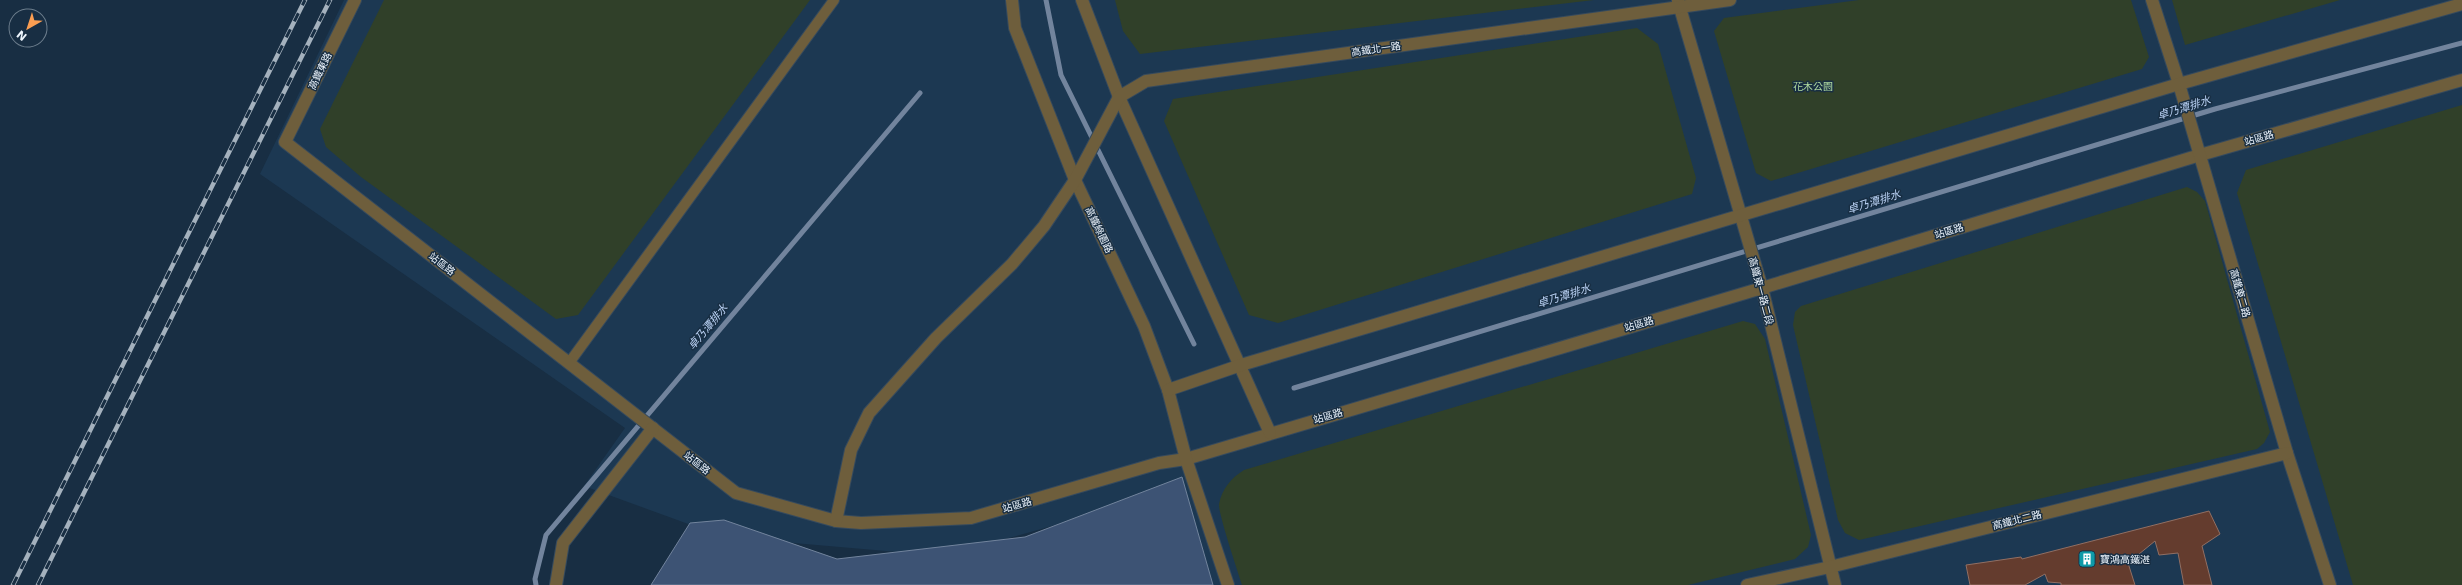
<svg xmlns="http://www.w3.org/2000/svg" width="2462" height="585" font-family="'DejaVu Sans','Noto Sans TC',sans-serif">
<rect width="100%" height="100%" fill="#182e43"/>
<!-- built -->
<path fill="#1c3852" d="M 344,0 L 2462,0 L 2462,585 L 1188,585 L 1160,496 L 944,556 L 724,537 L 584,486 L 625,428 L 260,174 Z"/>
<!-- green -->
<g fill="#304029">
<path d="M 384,0 L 810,0 L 578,315 L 556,319 L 361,177 L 326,147 L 320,129 Z"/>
<path d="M 1115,0 L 1594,0 L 1140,54 L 1123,31 Z"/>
<path d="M 1859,0 L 2131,0 L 2149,57 L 2142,69 L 1771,181 L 1756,173 L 1714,31 L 1724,18 Z"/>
<path d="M 2172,0 L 2340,0 L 2185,45 Z"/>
<path d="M 1637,28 L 1658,44 L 1696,178 L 1692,194 L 1278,323 L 1249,315 L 1164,121 L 1173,99 Z"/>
<path d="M 2462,105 L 2462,585 L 2353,585 L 2237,193 L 2246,170 Z"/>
<path d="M 2187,187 L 2197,192 L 2205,201 L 2270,432 L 2264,443 L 2257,449 L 1859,540 L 1845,533 L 1838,520 L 1793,325 L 1795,312 L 1801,306 Z"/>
<path d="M 1743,321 L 1755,324 L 1765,339 L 1811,535 L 1808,547 L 1795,559 L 1688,585 L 1242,585 C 1238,572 1218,513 1219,504 C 1222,489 1231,478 1244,470 Z"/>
</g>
<!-- water -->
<path fill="#3d5374" stroke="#72849d" d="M 1182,477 L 1213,585 L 651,585 L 690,523 L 724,520 L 837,559 L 1025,537 Z"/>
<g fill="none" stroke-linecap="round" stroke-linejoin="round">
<!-- stream -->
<g stroke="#72849d" stroke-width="5">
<path d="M 1046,0 L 1061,75 L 1194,344"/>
<path d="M 1294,388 L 2215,109 L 2462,43"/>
<path d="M 536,585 L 535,579 L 546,535 L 920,93"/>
</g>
</g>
<!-- building -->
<path fill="#643c2e" stroke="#916f63" d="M 2209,511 L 2220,534 L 2202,546 L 2212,585 L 2184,585 L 2178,553 L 2159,555 L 2155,541 L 2128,563 L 2135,585 L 2061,585 L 2061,583 L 2048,582 L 2045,574 L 2025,585 L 1970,585 L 1966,565 L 2021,557 L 2022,559 Z"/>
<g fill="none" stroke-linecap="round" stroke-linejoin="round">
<!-- lane casing -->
<g stroke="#364a5d" stroke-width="12">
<path id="lane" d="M 569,363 L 834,0"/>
</g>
<!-- street casing -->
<g stroke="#364a5d" stroke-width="14">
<g id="street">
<path d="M 355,0 L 285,142 L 736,493 L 836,521 L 861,523 L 971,518 L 1159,463 L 1186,459 L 1762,288 L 2200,155 L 2462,80"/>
<path d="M 1012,0 L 1015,28 L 1075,180 L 1144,326 L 1168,390 L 1186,459 L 1228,585"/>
<path d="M 1082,0 L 1119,97 L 1270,433"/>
<path d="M 2152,0 L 2179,84 L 2287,453 L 2330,585"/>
<path d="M 1678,1 L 1762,288 L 1835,585"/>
<path d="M 1168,390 L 1241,365 L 2179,84 L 2462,4"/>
<path d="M 836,521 L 851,450 L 869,413 L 936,338 L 1012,264 L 1044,226 L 1075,180 L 1119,97 L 1146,81 L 1730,0"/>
<path d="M 556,585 L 563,543 L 653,428"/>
<path d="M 1747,585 L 1830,567 L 2287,453"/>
</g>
</g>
<!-- lane -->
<use href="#lane" stroke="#6e5e3c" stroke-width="10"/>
<!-- street -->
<use href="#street" stroke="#6e5e3c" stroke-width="12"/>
<!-- rail casing -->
<g stroke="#a4b1bd" stroke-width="4.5">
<g id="rail">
<path d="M 13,585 L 305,0"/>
<path d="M 38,585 L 330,0"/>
</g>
</g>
<!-- rail -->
<use href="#rail" stroke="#182e43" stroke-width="3" stroke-dasharray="9" stroke-linecap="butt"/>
</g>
<!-- icons -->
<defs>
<g id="building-square" transform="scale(0.9)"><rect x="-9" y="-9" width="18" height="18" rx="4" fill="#0f9aa8" stroke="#182e43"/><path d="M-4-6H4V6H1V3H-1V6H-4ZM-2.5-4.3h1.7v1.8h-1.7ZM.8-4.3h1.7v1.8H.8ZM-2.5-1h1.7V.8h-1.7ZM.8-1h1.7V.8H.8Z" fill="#fff"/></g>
</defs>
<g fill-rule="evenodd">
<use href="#building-square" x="2087" y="559"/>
</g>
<g text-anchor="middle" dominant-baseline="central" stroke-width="3" stroke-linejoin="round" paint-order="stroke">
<!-- street labels -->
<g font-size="10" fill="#edf5fd" stroke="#182e43">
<text transform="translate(1376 49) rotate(-8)">高鐵北一路</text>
<text transform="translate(320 71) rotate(-64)">高鐵東路</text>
<text transform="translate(2259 138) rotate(-16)">站區路</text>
<text transform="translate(1099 230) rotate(64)">高鐵綠園路</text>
<text transform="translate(1949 231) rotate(-17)">站區路</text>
<text transform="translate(442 264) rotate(38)">站區路</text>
<text transform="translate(1761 291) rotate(75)">高鐵東一路二段</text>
<text transform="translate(2240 293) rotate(74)">高鐵東二路</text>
<text transform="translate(1639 324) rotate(-16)">站區路</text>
<text transform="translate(1328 416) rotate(-16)">站區路</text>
<text transform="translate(697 463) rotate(38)">站區路</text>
<text transform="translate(1017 505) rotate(-16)">站區路</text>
<text transform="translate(2017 520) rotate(-14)">高鐵北二路</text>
</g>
<!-- park labels -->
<g font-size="10" fill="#b0da9f" stroke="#182e43">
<text x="1813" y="86">花木公園</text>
</g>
<!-- poi labels -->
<g font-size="10" fill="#edf5fd" stroke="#182e43" text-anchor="start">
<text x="2100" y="559">寶鴻高鐵湛</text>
</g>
<!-- water labels -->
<g font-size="11" font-style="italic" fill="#bbd3f6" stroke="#182e43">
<text transform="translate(2184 108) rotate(-17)">卓乃潭排水</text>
<text transform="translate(1874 202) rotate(-17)">卓乃潭排水</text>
<text transform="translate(1564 296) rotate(-17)">卓乃潭排水</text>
<text transform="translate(708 327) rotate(-50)">卓乃潭排水</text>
</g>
</g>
<!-- north arrow -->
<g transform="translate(28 28) rotate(219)"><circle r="19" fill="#182e43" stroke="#6d7e8d"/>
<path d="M0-3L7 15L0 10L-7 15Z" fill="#fb9e52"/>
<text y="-6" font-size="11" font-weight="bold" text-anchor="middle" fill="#edf5fd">N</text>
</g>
</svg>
